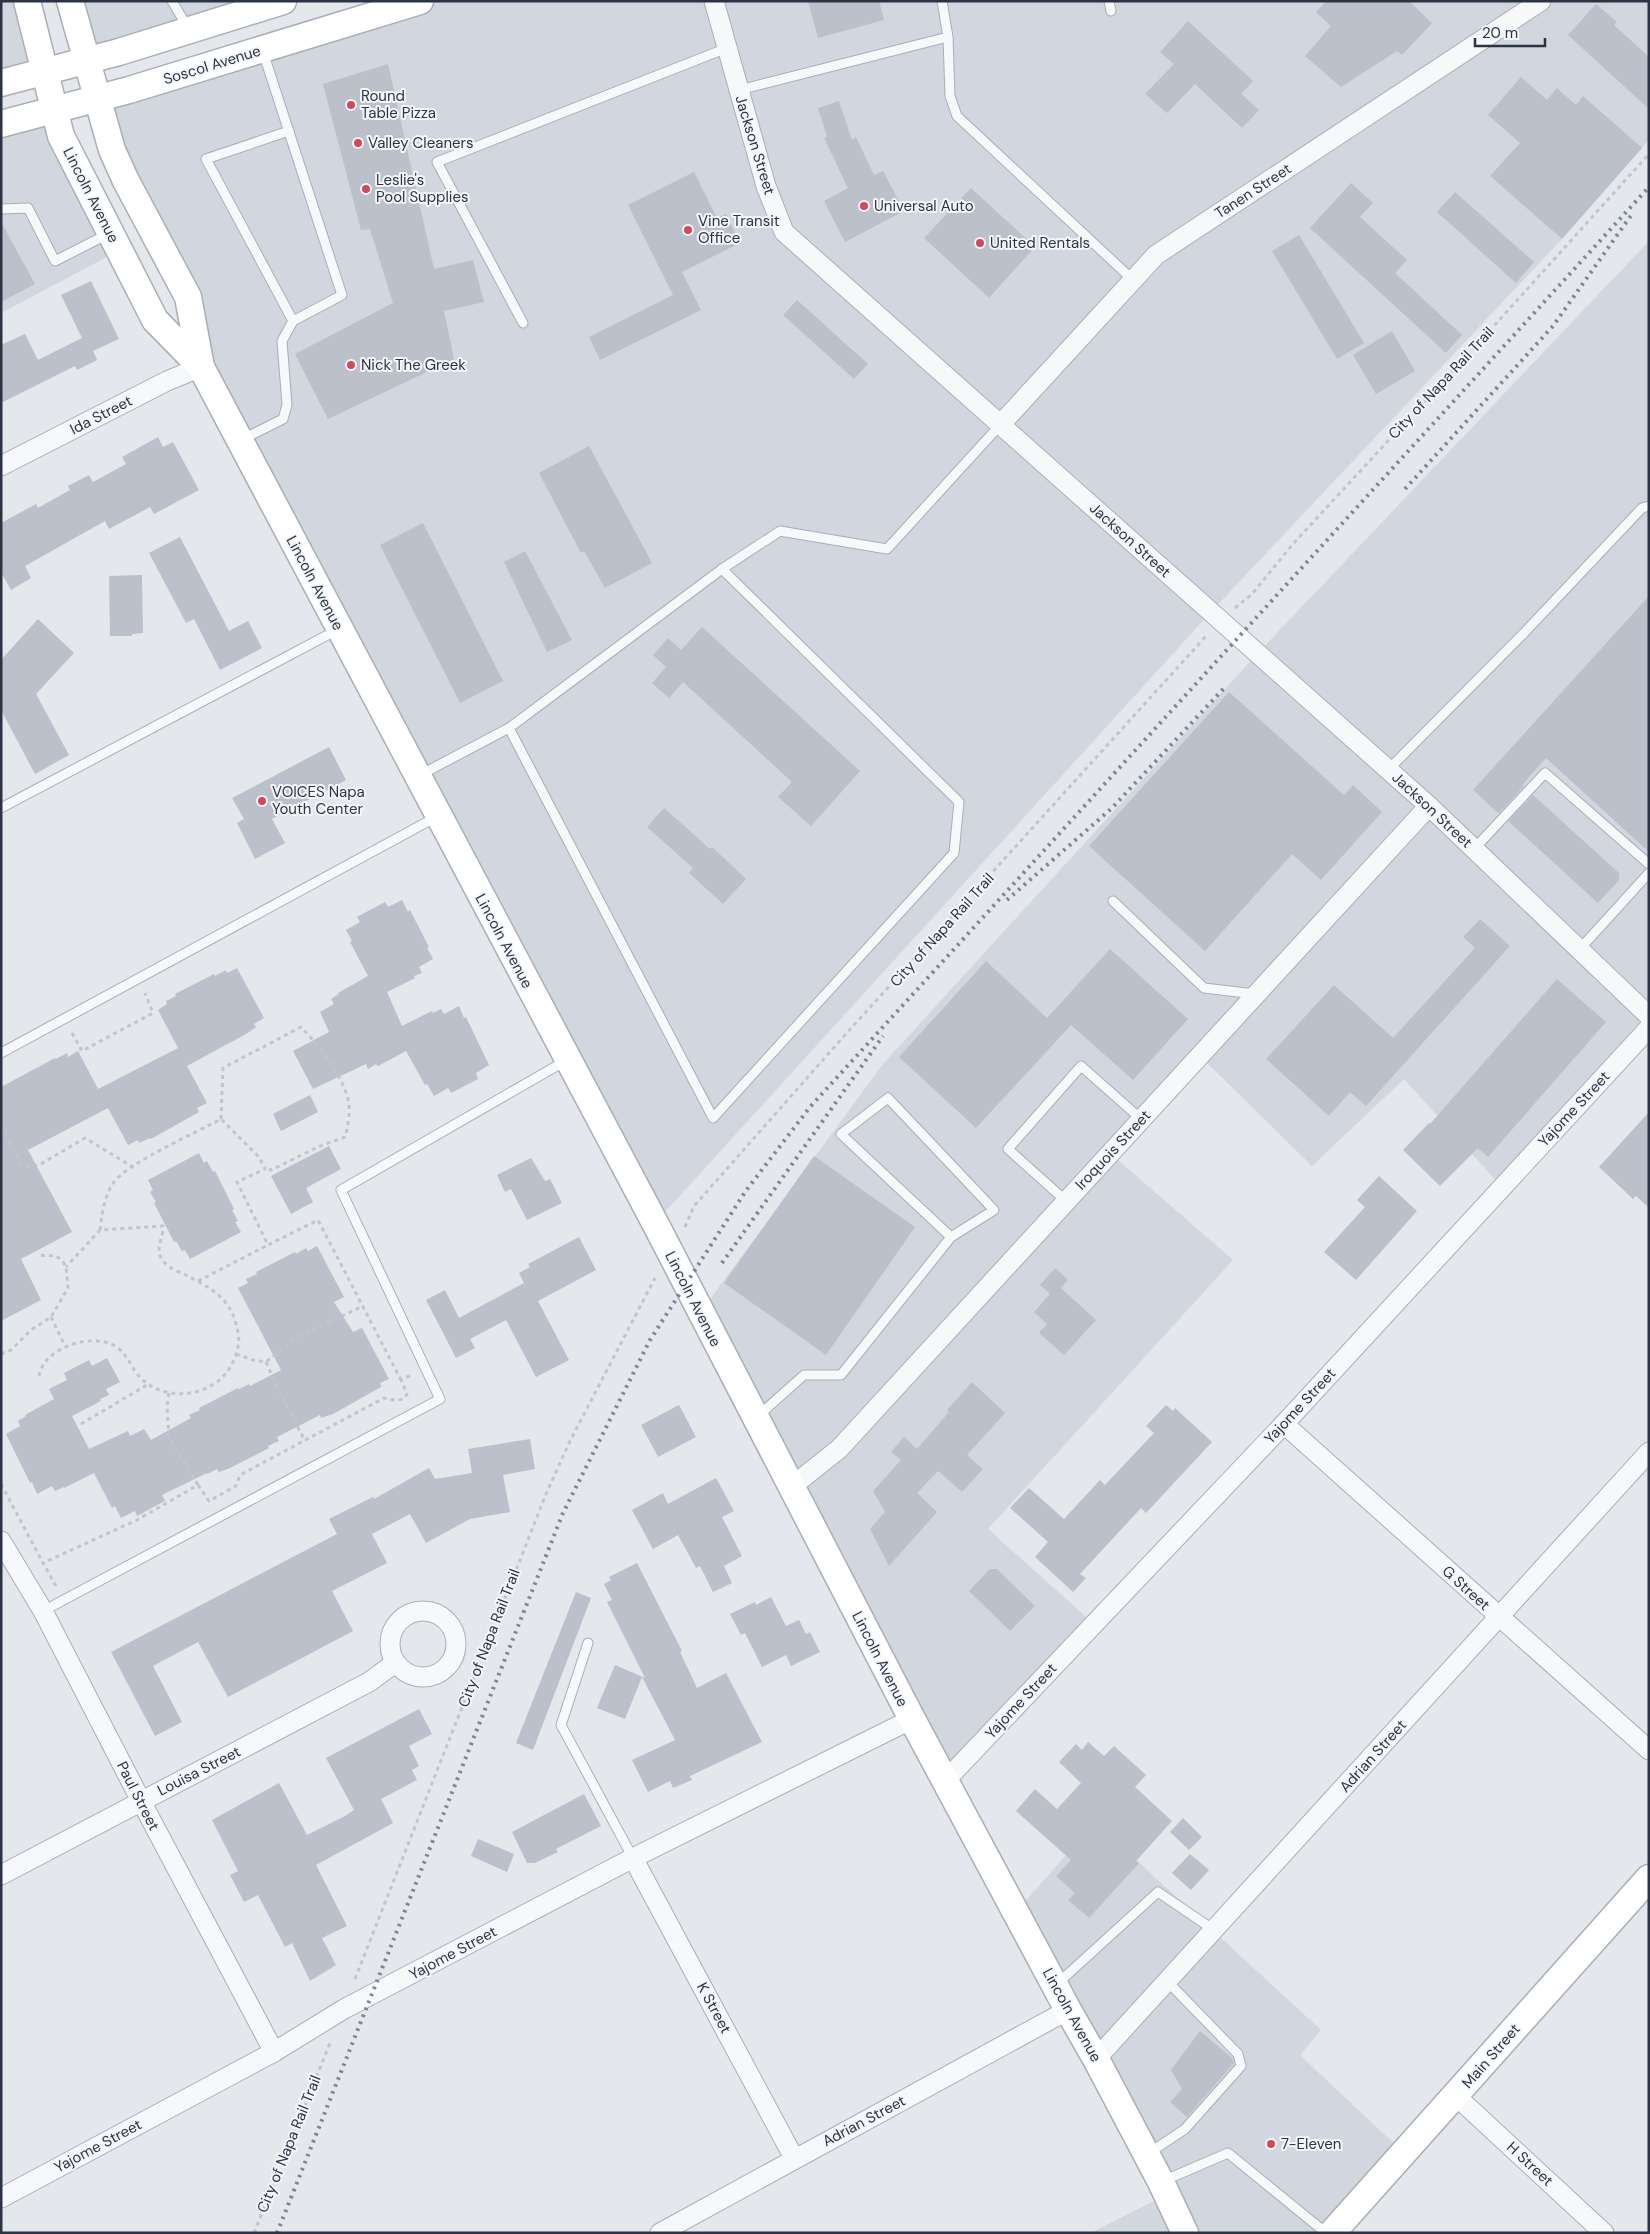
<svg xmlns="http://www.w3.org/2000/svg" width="1650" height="2234" font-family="'DM Sans',sans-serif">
<rect width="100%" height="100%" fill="#e4e7ec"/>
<!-- built -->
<g fill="#d2d6de">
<path d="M 1,1 L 27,1 L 44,71 L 1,83 Z"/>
<path d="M 70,1 L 282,1 L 86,60 Z"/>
<path d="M 420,1 L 1649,1 L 1649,139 L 1642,148 L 1562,239 L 1210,613 L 655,1223 L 260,477 L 97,98 Z"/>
<path d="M 53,109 L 120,250 L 1,313 L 1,124 Z"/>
<path d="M 1649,241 L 1649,1028 L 1502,1187 L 1404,1079 L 1312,1166 L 1200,1056 L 1110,1153 L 1233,1260 L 988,1529 L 1094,1624 L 945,1781 L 700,1313 L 883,1064 L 1258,653 Z"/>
<path d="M 1095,1822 L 1321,2030 L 1300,2055 L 1404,2153 L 1332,2233 L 1091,2233 L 1166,2195 L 1016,1912 Z"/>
</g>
<!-- building -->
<g fill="#bbc0ca">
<path d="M 808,1 L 879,1 L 884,20 L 818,38 Z"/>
<path d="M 1326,1 L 1409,1 L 1432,23 L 1402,55 L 1397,51 L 1341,87 L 1305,56 L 1331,26 L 1316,12 Z"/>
<path d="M 1596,4 L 1617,22 L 1614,25 L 1649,57 L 1649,109 L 1568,35 Z"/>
<path d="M 1188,21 L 1253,81 L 1241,94 L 1259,110 L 1242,128 L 1195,84 L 1167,113 L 1145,94 L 1174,64 L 1160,52 Z"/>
<path d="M 388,64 L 434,269 L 473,260 L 484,302 L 444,311 L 454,359 L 328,419 L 295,354 L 393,303 L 370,229 L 361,230 L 323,84 Z"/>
<path d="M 1521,77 L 1547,100 L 1557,88 L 1576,105 L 1583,96 L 1642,148 L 1562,239 L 1490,176 L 1520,143 L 1488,115 Z"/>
<path d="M 839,101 L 852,140 L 856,137 L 874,175 L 883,171 L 904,211 L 845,242 L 824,201 L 848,188 L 824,138 L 827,137 L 818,108 Z"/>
<path d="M 694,172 L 717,218 L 726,214 L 740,243 L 682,272 L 701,310 L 600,360 L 589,337 L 673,295 L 628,205 Z"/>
<path d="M 1351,183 L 1373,203 L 1360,217 L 1407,260 L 1395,273 L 1462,335 L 1446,353 L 1310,228 Z"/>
<path d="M 971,188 L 1035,247 L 989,298 L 924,238 Z"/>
<path d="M 1455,192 L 1534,262 L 1516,283 L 1437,212 Z"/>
<path d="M 1,222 L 35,284 L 1,302 Z"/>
<path d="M 1299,235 L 1364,343 L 1337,359 L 1272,251 Z"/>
<path d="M 91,281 L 119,339 L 93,351 L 97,360 L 77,370 L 75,366 L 1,403 L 1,345 L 25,334 L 38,360 L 82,338 L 61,295 Z"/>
<path d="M 797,300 L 868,364 L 854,379 L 783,315 Z"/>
<path d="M 1392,331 L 1415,371 L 1376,394 L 1353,355 Z"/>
<path d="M 158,437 L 163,447 L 173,442 L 199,490 L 154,514 L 150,507 L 109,529 L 105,521 L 25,566 L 31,578 L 11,590 L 1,572 L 1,523 L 36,504 L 38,508 L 70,490 L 68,486 L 89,475 L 93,482 L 126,464 L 122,457 Z"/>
<path d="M 589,446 L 652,563 L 605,588 L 584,551 L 581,553 L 539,473 Z"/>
<path d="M 423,523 L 503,681 L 460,703 L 380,545 Z"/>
<path d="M 180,537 L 229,631 L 248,621 L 262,648 L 220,670 L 194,619 L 186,623 L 149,553 Z"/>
<path d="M 525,551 L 572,640 L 547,652 L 504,562 Z"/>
<path d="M 142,575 L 143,633 L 132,634 L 132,636 L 110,636 L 109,576 Z"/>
<path d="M 1649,596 L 1649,852 L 1546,758 L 1522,785 L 1524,786 L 1499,813 L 1497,812 L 1473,790 Z"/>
<path d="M 38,619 L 74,653 L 36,694 L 69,755 L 35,774 L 1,710 L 1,660 Z"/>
<path d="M 702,627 L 860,771 L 811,826 L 778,797 L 792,782 L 683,682 L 669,698 L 652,683 L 666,667 L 653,655 L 668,638 L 681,650 Z"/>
<path d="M 1229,692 L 1344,795 L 1353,785 L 1382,812 L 1321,880 L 1292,854 L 1205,951 L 1089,846 Z"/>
<path d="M 329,747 L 346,780 L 272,819 L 285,843 L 255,859 L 237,823 L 244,819 L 232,798 Z"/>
<path d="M 1533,795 L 1619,873 L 1619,880 L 1598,903 L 1508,821 Z"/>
<path d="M 664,808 L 710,849 L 712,847 L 746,879 L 723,904 L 689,873 L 693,868 L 647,827 Z"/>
<path d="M 402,900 L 408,912 L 410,910 L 429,947 L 427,948 L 433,959 L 419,967 L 422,973 L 414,976 L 415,978 L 387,992 L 402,1026 L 432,1011 L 433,1013 L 441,1009 L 444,1014 L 459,1006 L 464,1018 L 466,1017 L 489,1065 L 476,1073 L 478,1079 L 451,1093 L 448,1088 L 434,1096 L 427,1084 L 425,1085 L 406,1051 L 378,1066 L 376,1064 L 368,1069 L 366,1064 L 313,1089 L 293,1051 L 329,1032 L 320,1012 L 334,1004 L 331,999 L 339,994 L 338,993 L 368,976 L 350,942 L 352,941 L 346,930 L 360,922 L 357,917 L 385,902 L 388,907 Z"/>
<path d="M 1480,919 L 1510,946 L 1366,1106 L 1350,1092 L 1329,1116 L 1266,1059 L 1334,985 L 1393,1038 L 1475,948 L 1463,937 Z"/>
<path d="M 1110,949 L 1188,1019 L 1133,1080 L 1071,1025 L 976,1128 L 899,1057 L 986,961 L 1047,1018 Z"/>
<path d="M 237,968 L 264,1018 L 254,1024 L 256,1027 L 246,1034 L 187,1066 L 207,1103 L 197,1108 L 199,1112 L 151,1139 L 150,1138 L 139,1143 L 138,1140 L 128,1145 L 108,1108 L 28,1150 L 72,1232 L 21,1259 L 41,1300 L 1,1321 L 1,1087 L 55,1058 L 56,1059 L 67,1053 L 68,1057 L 78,1051 L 98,1089 L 178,1048 L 158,1010 L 167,1004 L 166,1001 L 176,996 L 175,994 L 214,974 L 215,976 L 226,970 L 227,973 Z"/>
<path d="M 1557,979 L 1606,1022 L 1488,1157 L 1478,1148 L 1440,1186 L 1403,1150 L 1429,1123 L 1430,1124 Z"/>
<path d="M 310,1095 L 318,1112 L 281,1131 L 273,1114 Z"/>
<path d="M 1649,1112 L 1649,1208 L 1636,1196 L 1633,1199 L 1599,1167 Z"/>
<path d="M 329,1146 L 341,1169 L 306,1188 L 313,1202 L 291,1214 L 271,1176 Z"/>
<path d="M 199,1153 L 204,1163 L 207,1161 L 213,1172 L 215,1171 L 234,1209 L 232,1210 L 238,1221 L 235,1222 L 241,1232 L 190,1259 L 185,1250 L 182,1251 L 176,1241 L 174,1242 L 154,1203 L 156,1202 L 150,1192 L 153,1190 L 148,1180 Z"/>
<path d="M 814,1156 L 915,1227 L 826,1355 L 724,1283 Z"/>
<path d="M 531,1158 L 545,1181 L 550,1179 L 562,1203 L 527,1220 L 511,1189 L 505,1192 L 497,1175 Z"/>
<path d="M 1379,1176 L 1417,1211 L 1356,1280 L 1324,1252 L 1365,1207 L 1357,1200 Z"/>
<path d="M 579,1237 L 596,1270 L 538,1301 L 569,1360 L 536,1377 L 506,1320 L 470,1339 L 475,1348 L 456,1358 L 426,1300 L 445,1290 L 459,1318 L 524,1283 L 519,1273 L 530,1267 L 528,1264 Z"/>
<path d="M 317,1246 L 344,1297 L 334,1302 L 353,1332 L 362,1328 L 389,1379 L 380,1383 L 381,1387 L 333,1414 L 321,1418 L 320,1415 L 287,1432 L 277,1437 L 279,1441 L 268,1446 L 269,1448 L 230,1468 L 219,1472 L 217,1469 L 207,1474 L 207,1473 L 162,1495 L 165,1501 L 137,1516 L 135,1511 L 121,1518 L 115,1506 L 112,1508 L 94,1473 L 64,1488 L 64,1487 L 55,1491 L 52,1486 L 37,1494 L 32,1482 L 30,1483 L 6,1434 L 20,1426 L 18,1421 L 26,1416 L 25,1415 L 54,1399 L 49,1389 L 67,1380 L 64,1373 L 89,1360 L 92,1366 L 107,1358 L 120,1382 L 106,1389 L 109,1395 L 100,1399 L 101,1401 L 72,1416 L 89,1449 L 128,1431 L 130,1436 L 144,1429 L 151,1440 L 191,1418 L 189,1415 L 200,1410 L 199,1408 L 238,1388 L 239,1389 L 249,1384 L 250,1386 L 281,1370 L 238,1288 L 248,1283 L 246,1279 L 257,1274 L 256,1272 L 295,1252 L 296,1254 L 306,1248 L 308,1251 Z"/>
<path d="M 1055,1268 L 1068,1280 L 1061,1288 L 1096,1320 L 1064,1355 L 1039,1333 L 1047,1324 L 1034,1312 L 1050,1294 L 1040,1285 Z"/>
<path d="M 972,1382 L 1005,1413 L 967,1455 L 983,1469 L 962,1492 L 938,1471 L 917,1493 L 937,1512 L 889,1566 L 870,1529 L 885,1512 L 873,1491 L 901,1460 L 891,1452 L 904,1437 L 917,1449 L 949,1412 L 947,1410 Z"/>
<path d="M 679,1405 L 696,1437 L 658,1457 L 641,1425 Z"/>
<path d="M 1166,1405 L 1173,1411 L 1175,1408 L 1212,1442 L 1146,1513 L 1141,1508 L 1080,1574 L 1086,1578 L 1073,1592 L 1035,1557 L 1048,1542 L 1010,1508 L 1029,1488 L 1064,1519 L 1100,1480 L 1105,1485 L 1154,1433 L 1146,1426 Z"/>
<path d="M 530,1439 L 535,1469 L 503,1475 L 510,1512 L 470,1519 L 426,1543 L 410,1514 L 372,1534 L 387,1563 L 332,1591 L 353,1631 L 228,1697 L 198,1642 L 153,1666 L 182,1722 L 155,1736 L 111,1652 L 337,1534 L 329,1519 L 373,1497 L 374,1499 L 429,1468 L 435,1479 L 472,1473 L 468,1449 Z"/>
<path d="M 716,1478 L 734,1511 L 722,1517 L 742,1556 L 724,1566 L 732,1583 L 713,1592 L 700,1566 L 696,1568 L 678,1535 L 653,1549 L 632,1510 L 663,1493 L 668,1504 Z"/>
<path d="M 637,1563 L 682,1651 L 680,1652 L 697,1688 L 726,1673 L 762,1742 L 690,1776 L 692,1780 L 673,1788 L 670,1781 L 648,1792 L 632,1760 L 675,1740 L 642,1677 L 625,1719 L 597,1708 L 615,1665 L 645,1678 L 607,1602 L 612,1600 L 604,1584 L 611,1580 L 609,1577 Z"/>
<path d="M 990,1569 L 997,1569 L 1035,1606 L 1010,1631 L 969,1591 Z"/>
<path d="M 576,1592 L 591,1598 L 533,1750 L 516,1743 Z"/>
<path d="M 771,1597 L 786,1626 L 799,1620 L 806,1634 L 810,1632 L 820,1652 L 791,1666 L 786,1655 L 762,1667 L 745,1633 L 741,1635 L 730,1614 L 755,1602 L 756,1605 Z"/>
<path d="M 419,1709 L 432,1734 L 409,1746 L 419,1766 L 412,1770 L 417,1780 L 381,1799 L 393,1823 L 316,1865 L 347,1926 L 322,1938 L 336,1965 L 310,1981 L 292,1943 L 285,1947 L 258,1895 L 244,1902 L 230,1875 L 238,1871 L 212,1820 L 279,1783 L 307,1835 L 345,1816 L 354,1810 L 326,1758 Z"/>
<path d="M 1088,1742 L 1104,1756 L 1114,1746 L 1146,1775 L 1135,1787 L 1172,1821 L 1136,1861 L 1139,1863 L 1089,1918 L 1068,1900 L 1075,1893 L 1056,1876 L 1071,1860 L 1016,1811 L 1035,1789 L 1057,1809 L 1081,1783 L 1059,1762 L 1076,1744 L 1082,1750 Z"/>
<path d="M 584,1794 L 601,1826 L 556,1849 L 558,1852 L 535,1863 L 527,1863 L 512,1832 Z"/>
<path d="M 1183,1818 L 1202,1837 L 1189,1850 L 1170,1832 Z"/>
<path d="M 478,1839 L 514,1854 L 507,1872 L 471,1856 Z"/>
<path d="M 1190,1854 L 1209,1870 L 1191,1890 L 1172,1873 Z"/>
<path d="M 1200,2031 L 1232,2058 L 1234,2063 L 1187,2117 L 1170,2102 L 1182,2089 L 1171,2070 Z"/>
</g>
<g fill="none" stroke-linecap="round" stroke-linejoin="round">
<!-- lane casing -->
<g stroke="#a9aeb7" stroke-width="11">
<g id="lane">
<path d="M 172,1 L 188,28"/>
<path d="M 942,1 L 948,37 L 950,96 L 957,116 L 1133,280"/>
<path d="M 1109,1 L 1111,11"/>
<path d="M 739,90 L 948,37"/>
<path d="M 289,131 L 206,159 L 293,321"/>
<path d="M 1,209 L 28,208 L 55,261 L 108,234"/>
<path d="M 523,323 L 437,162 L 727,48"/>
<path d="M 241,440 L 283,419 L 287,405 L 282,341 L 293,321 L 342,295 L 263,52"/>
<path d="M 509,728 L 713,1118 L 954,853 L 959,802 L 722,569"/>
<path d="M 1388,770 L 1524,633 L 1642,508 L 1649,506"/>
<path d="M 420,775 L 509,728 L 722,569 L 780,531 L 887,549 L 1001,424"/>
<path d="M 1,808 L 337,630"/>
<path d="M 1474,849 L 1545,773 L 1649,864"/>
<path d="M 1113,901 L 1204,988 L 1255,994"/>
<path d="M 1579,950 L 1649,873"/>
<path d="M 1,1053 L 438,816"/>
<path d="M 1066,1201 L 1008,1149 L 1081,1066 L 1141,1119"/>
<path d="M 758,1416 L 804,1375 L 841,1375 L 951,1237 L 841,1134 L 888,1098 L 994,1210 L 951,1237"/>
<path d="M 43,1611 L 440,1399 L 341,1190 L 567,1060"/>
<path d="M 588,1643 L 561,1725 L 633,1858"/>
<path d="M 1057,1984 L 1158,1892 L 1214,1930"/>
<path d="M 1149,2153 L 1185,2129 L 1241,2066 L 1238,2054 L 1167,1981"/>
<path d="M 1163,2181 L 1228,2153 L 1326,2233"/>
</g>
</g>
<!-- street casing -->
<g stroke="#a9aeb7" stroke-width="21">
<g id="street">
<path d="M 714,1 L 766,186 L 784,232 L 1429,806 L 1649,1016"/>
<path d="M 1001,424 L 1156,255 L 1541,1"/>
<path d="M 1,466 L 167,381 L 201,367"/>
<path d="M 1284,1424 L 1649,1750"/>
<path d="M 791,1487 L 839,1449 L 1429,806"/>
<path d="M 1,1541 L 43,1611 L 141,1801 L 274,2052"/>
<circle cx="423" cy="1644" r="33"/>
<path d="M 945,1781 L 1284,1424 L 1649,1028"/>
<path d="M 633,1858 L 794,2158"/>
<path d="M 1,1875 L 369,1682 L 395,1663"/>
<path d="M 1096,2059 L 1649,1452"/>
<path d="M 1456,2096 L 1604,2233"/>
<path d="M 1,2198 L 274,2052 L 344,2009 L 633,1858 L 912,1719"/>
<path d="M 660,2233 L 1068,2010"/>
</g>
</g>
<!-- secondary casing -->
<g stroke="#a9aeb7" stroke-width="29">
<g id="secondary">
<path d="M 27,1 L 61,136 L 155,320 L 201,367 L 655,1223 L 912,1719 L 1068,2010 L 1096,2059 L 1161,2182 L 1185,2233"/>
<path d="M 70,1 L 112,150 L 126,181 L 188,297 L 201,367"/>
<path d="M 1,83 L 119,52 L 283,1"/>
<path d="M 1,124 L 129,90 L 420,1"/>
<path d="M 1332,2233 L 1649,1878"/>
</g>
</g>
<!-- path -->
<g stroke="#c2c5cb" stroke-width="3" stroke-dasharray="4 4" stroke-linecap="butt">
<path d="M 1235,608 L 1252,594 L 1293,544 L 1493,327 L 1649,154"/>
<path d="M 72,1033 L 82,1051 L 153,1013 L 145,993"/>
<path d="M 221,1119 L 223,1068 L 301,1027 C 320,1047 341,1073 348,1099 C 351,1111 348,1126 345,1137 L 320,1146 L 271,1170 L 265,1169"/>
<path d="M 1,1127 L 23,1167 L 39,1165 L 85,1138 L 133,1167"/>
<path d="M 685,1227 L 694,1206 L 836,1045 L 1207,635"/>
<path d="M 100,1230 C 102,1214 104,1196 114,1182 C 128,1163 197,1132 221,1119 L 259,1157 L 265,1169 L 237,1182 L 268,1245 L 318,1220 L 401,1380"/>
<path d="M 198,1281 L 268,1245"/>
<path d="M 51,1317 L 65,1346"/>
<path d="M 1,1354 L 11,1350 L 31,1330 L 51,1317 L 68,1288 L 66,1267 L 62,1260 L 56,1256 L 38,1255"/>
<path d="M 236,1354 L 253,1360 L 266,1362 L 295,1338 L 363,1306"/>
<path d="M 266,1362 L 275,1383 L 305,1441"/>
<path d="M 39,1376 C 43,1348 92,1332 115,1346 C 126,1352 130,1365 138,1375 C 156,1397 191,1399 214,1384 C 227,1376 235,1361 238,1347 C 240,1339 238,1331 236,1324 C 229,1296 207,1286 184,1274 C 177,1271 169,1268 164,1262 C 153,1250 164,1238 163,1226 L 100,1230 L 66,1267"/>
<path d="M 169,1393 L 167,1406 L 169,1437 L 198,1485"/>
<path d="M 81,1424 L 147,1385"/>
<path d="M 1,1484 L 43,1563"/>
<path d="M 56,1586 L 43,1563 L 137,1520 L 198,1485 L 209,1501 L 236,1486 L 240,1475 L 384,1398 C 393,1400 402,1403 407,1394 L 401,1380 L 411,1375"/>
<path d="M 355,1979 L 546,1494 L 570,1441 L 655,1278"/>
<path d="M 254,2233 L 330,2043"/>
</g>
<!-- lane -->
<use href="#lane" stroke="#f7f8fa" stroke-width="9"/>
<!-- street -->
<use href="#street" stroke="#f7f8fa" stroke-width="19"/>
<!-- secondary -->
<use href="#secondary" stroke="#fff" stroke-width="26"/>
<!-- rail -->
<g stroke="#7d8696" stroke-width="4" stroke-dasharray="2.5 5" stroke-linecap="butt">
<path d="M 1405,489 L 1553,326 L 1632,214"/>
<path d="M 1007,900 L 1112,808 L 1226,686"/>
<path d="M 722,1263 L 883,1036"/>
<path d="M 277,2233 L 563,1513 L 650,1340 L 745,1192 L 810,1107 L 1649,187"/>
</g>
</g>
<!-- markers -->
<g fill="#d1495b" stroke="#f4f6f9" stroke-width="2">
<circle cx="351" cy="105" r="5"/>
<circle cx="358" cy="143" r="5"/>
<circle cx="366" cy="189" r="5"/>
<circle cx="864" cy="206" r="5"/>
<circle cx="688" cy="230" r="5"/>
<circle cx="980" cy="243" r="5"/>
<circle cx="351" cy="365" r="5"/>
<circle cx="262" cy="801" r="5"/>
<circle cx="1271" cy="2144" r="5"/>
</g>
<g text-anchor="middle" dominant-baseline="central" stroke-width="4" stroke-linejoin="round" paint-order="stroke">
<!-- street labels -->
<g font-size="15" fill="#2b3445" stroke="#f4f6f9">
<text transform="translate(212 65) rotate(-17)">Soscol Avenue</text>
<text transform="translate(755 145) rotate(73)">Jackson Street</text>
<text transform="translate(1253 191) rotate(-33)">Tanen Street</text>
<text transform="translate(91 195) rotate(63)">Lincoln Avenue</text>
<text transform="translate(1441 383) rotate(-47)">City of Napa Rail Trail</text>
<text transform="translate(101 415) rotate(-27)">Ida Street</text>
<text transform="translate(1130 540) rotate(42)">Jackson Street</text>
<text transform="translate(315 583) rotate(62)">Lincoln Avenue</text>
<text transform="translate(1432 810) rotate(43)">Jackson Street</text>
<text transform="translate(942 930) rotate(-48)">City of Napa Rail Trail</text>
<text transform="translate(504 941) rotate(62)">Lincoln Avenue</text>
<text transform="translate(1574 1109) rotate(-47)">Yajome Street</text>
<text transform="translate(1113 1150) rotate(-47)">Iroquois Street</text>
<text transform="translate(693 1299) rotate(63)">Lincoln Avenue</text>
<text transform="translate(1300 1406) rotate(-47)">Yajome Street</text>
<text transform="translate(1466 1588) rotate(42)">G Street</text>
<text transform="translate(489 1638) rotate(-69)">City of Napa Rail Trail</text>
<text transform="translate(880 1659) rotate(63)">Lincoln Avenue</text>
<text transform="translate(1021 1701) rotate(-47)">Yajome Street</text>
<text transform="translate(1373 1756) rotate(-48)">Adrian Street</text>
<text transform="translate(199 1771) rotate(-27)">Louisa Street</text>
<text transform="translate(138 1796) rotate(63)">Paul Street</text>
<text transform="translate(453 1953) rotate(-28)">Yajome Street</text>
<text transform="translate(714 2008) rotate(62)">K Street</text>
<text transform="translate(1072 2015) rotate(61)">Lincoln Avenue</text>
<text transform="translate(1491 2056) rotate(-49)">Main Street</text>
<text transform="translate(864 2121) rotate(-28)">Adrian Street</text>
<text transform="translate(289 2144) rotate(-68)">City of Napa Rail Trail</text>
<text transform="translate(98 2146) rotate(-28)">Yajome Street</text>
<text transform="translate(1530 2164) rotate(43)">H Street</text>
</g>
<!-- poi labels -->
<g font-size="15" fill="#2b3445" stroke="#f4f6f9" text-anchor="start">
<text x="361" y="96">Round<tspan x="361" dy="17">Table Pizza</tspan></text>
<text x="368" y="143">Valley Cleaners</text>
<text x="376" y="180">Leslie's<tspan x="376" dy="17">Pool Supplies</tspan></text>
<text x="874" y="206">Universal Auto</text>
<text x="698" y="221">Vine Transit<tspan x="698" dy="17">Office</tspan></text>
<text x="990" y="243">United Rentals</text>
<text x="361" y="365">Nick The Greek</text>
<text x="272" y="792">VOICES Napa<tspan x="272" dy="17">Youth Center</tspan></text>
<text x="1281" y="2144">7-Eleven</text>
</g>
</g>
<!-- border -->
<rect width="1650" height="2234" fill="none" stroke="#2b3445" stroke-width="5"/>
<!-- scale -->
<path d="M1475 38v8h70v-8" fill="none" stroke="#2b3445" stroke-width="2.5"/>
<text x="1482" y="38" font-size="15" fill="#2b3445" stroke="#f4f6f9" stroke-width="4" paint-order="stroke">20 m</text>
</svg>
